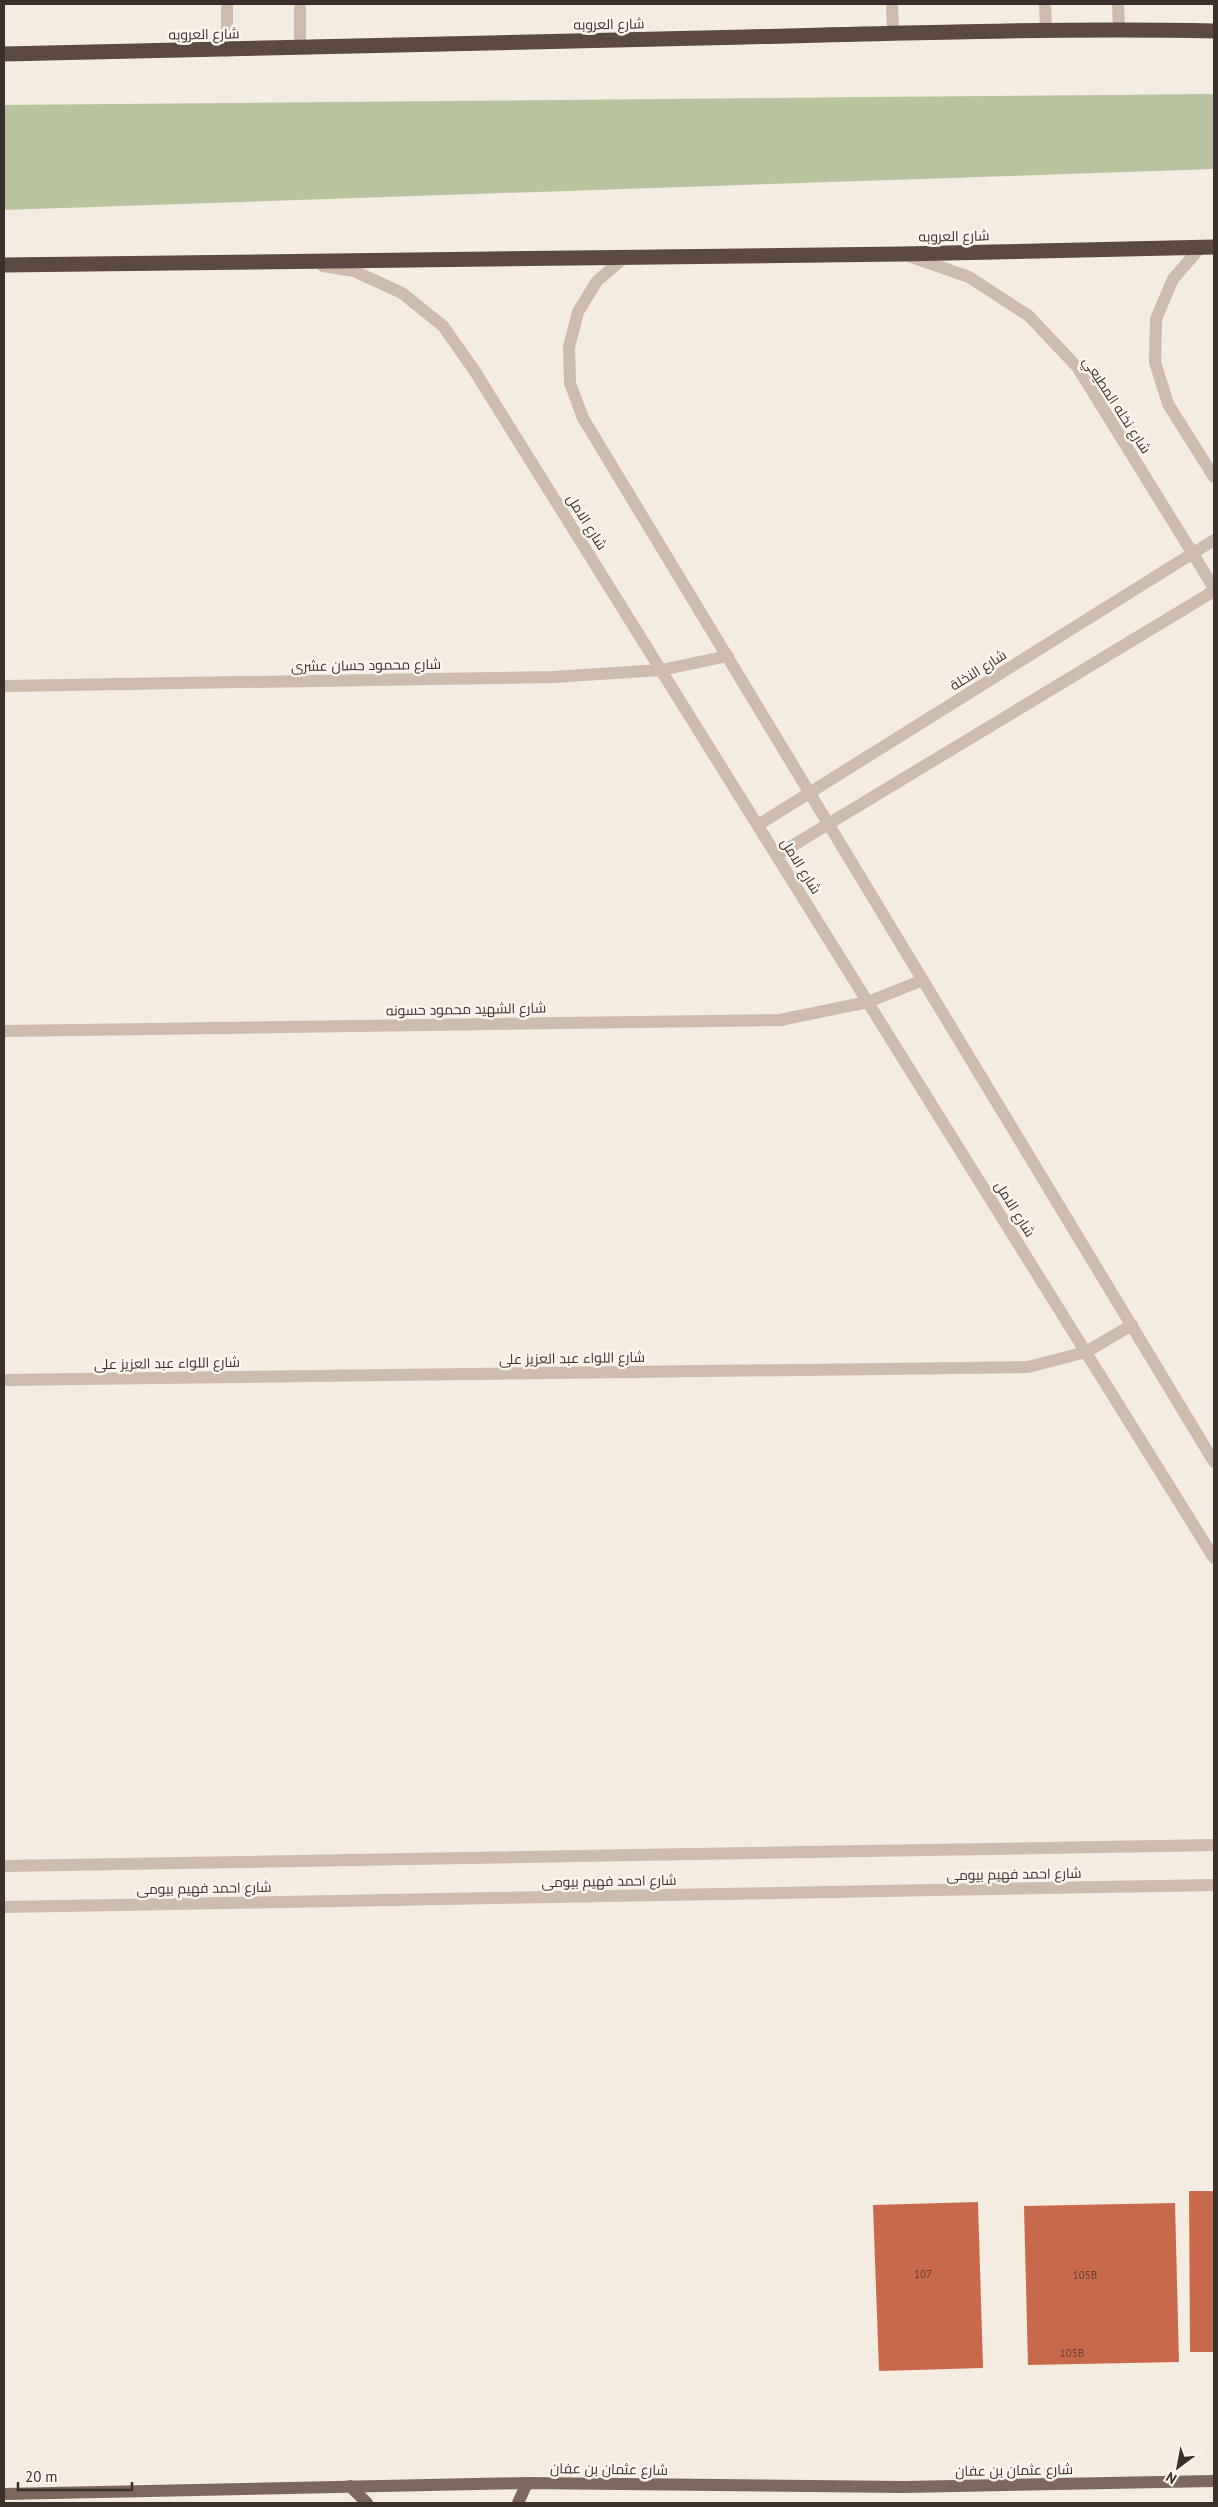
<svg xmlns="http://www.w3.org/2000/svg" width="1218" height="2507" font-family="'PT Sans',Cairo,sans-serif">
<rect width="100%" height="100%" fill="#f4ebe1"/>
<!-- green -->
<path fill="#b8c4a0" d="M 1214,94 L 1214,169 L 4,210 L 4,105 Z"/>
<!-- building -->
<g fill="#c8694b">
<path d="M 1189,2191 L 1214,2191 L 1214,2352 L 1190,2352 Z"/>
<path d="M 978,2202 L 983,2368 L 879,2371 L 873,2205 Z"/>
<path d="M 1175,2203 L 1179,2362 L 1028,2365 L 1024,2206 Z"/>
</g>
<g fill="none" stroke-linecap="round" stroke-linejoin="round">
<!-- minor -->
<g stroke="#cdbbac" stroke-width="12">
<path d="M 300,4 L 300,47"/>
<path d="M 892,4 L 893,33"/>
<path d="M 1045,4 L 1046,30"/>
<path d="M 1118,4 L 1119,29"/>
<path d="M 227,51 L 227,4"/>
<path d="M 1201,247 L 1173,279 L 1156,319 L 1155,362 L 1168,404 L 1214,477"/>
<path d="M 906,255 L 969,277 L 1029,316 L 1078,368 L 1214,588"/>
<path d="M 625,257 L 597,281 L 578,312 L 569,347 L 570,383 L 583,418 L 1214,1462"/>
<path d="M 323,266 L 354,271 L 402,293 L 443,326 L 474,370 L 1214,1558"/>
<path d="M 4,686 L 553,677 L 661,670 L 728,656"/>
<path d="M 758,825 L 1214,540"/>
<path d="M 777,855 L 1214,591"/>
<path d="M 4,1031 L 780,1020 L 868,1002 L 923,980"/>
<path d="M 4,1380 L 1028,1367 L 1086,1352 L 1132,1325"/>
<path d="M 4,1866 L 1214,1845"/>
<path d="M 4,1907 L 1214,1885"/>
</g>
<!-- major -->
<g stroke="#7d675c" stroke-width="12">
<path d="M 350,2486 L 367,2503"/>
<path d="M 4,2494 L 527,2483 L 904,2487 L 1214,2481"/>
<path d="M 518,2503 L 527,2483"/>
</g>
<!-- highway -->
<g stroke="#5c4a42" stroke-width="15">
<path d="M 4,54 C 251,50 498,43 746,37 C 902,33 1058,28 1214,31"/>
<path d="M 4,265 L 902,254 L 1214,247"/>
</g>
</g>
<g text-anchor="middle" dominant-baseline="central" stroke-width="5" stroke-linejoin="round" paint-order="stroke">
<!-- number labels -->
<g font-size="11" fill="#5e3e33">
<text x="923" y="2274">107</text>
<text x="1085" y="2275">105B</text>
<text x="1072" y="2353">105B</text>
</g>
<!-- street labels -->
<g font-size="14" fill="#3b302b" stroke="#fbf5ee">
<text transform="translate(609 24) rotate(-1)">شارع العروبه</text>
<text transform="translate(204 34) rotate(-1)">شارع العروبه</text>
<text transform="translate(954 236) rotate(-1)">شارع العروبه</text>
<text transform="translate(1117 405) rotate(57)">شارع نخله المطيعي</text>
<text transform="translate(587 522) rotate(58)">شارع الامل</text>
<text transform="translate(366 665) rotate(-1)">شارع محمود حسان عشرى</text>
<text transform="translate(978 670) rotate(-32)">شارع النخلة</text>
<text transform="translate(801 866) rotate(58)">شارع الامل</text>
<text transform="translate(466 1009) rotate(-1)">شارع الشهيد محمود حسونه</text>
<text transform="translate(1015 1209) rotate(58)">شارع الامل</text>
<text transform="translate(572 1358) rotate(-1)">شارع اللواء عبد العزيز على</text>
<text transform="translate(167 1363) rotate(-1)">شارع اللواء عبد العزيز على</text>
<text transform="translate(1014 1874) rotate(-1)">شارع احمد فهيم بيومى</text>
<text transform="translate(609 1881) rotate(-1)">شارع احمد فهيم بيومى</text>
<text transform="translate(204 1888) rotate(-1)">شارع احمد فهيم بيومى</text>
<text transform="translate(609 2469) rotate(1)">شارع عثمان بن عفان</text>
<text transform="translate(1014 2470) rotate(-1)">شارع عثمان بن عفان</text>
</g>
</g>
<!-- border -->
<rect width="1218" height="2507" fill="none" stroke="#3b302b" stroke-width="10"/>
<!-- north arrow -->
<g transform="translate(1178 2467) rotate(212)" stroke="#fbf5ee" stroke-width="4" paint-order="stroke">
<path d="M0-4L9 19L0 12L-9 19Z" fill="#3b302b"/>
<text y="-8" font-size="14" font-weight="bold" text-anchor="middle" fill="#3b302b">N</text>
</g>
<!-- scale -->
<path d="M18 2482v8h114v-8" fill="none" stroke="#3b302b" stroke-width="2.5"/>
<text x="25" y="2482" font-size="15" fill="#3b302b" stroke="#fbf5ee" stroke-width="4" paint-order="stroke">20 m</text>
</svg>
